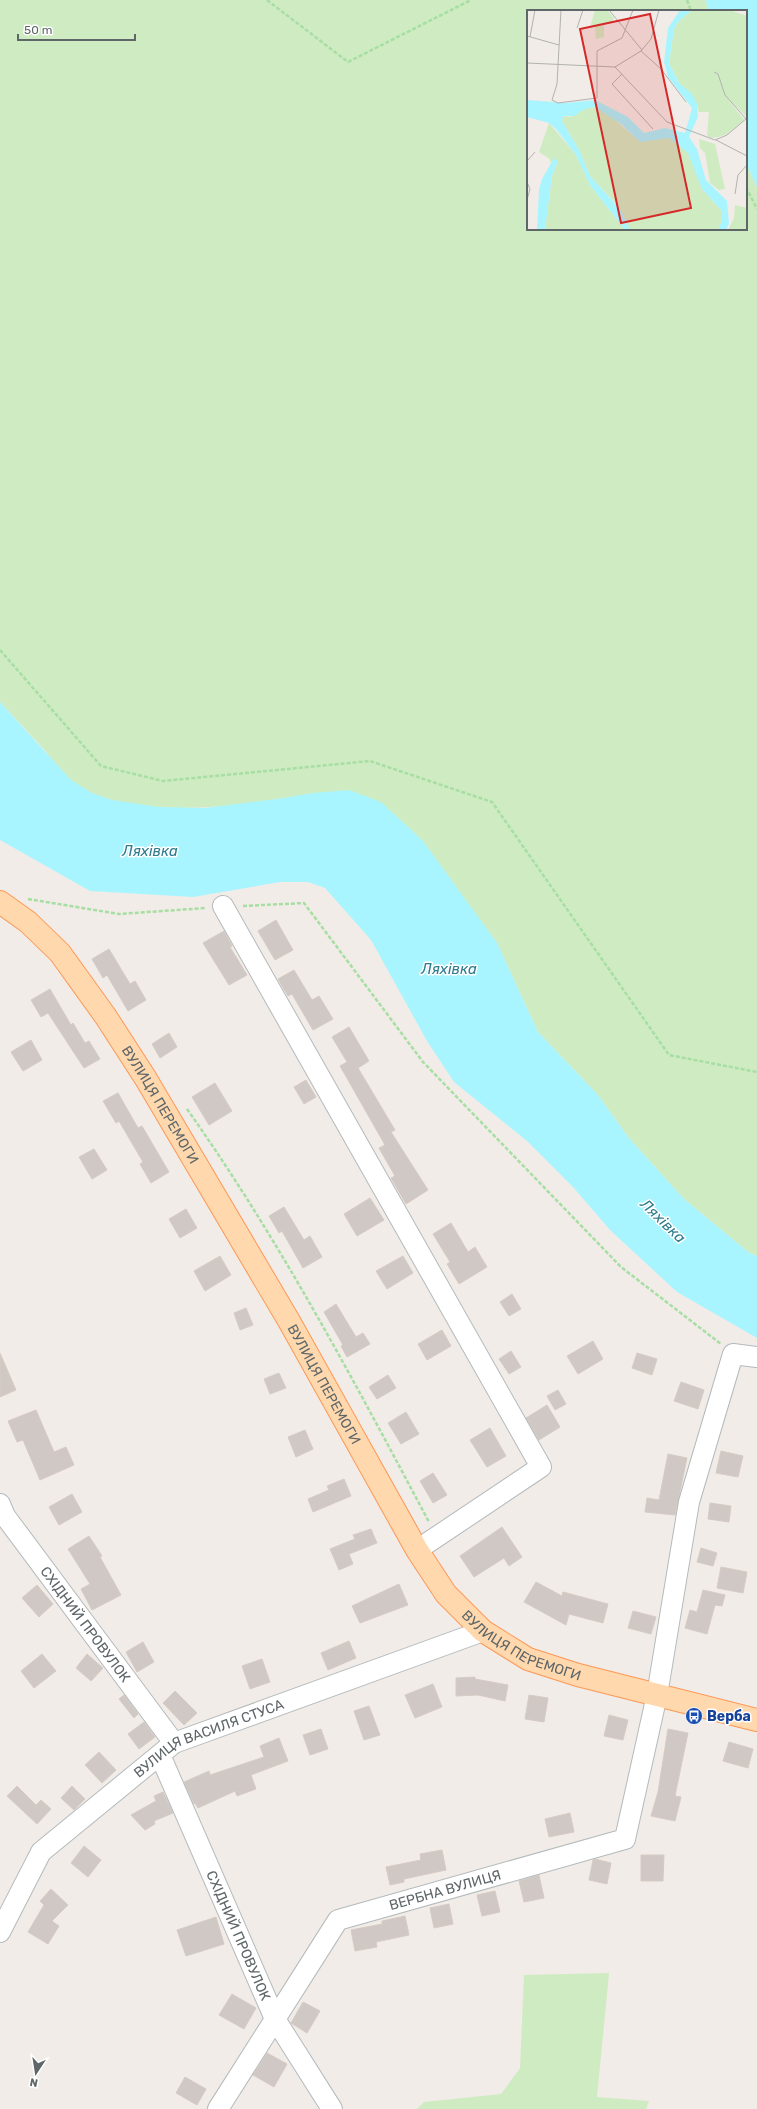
<svg xmlns="http://www.w3.org/2000/svg" width="757" height="2109" font-family="Rubik,sans-serif">
<rect width="100%" height="100%" fill="#f1ece7"/>
<!-- green -->
<g fill="#cfebc2">
<path d="M 0,0 L 706,0 L 708,11 L 528,11 L 528,229 L 746,229 L 746,164 L 757,187 L 757,1256 L 748,1252 L 683,1198 L 628,1137 L 598,1095 L 538,1032 L 497,943 L 313,793 C 249,805 126,825 71,780 C 62,773 54,762 47,753 C 32,736 16,719 0,702 Z"/>
<path d="M 609,1973 L 597,2097 L 649,2101 L 646,2109 L 417,2109 L 424,2102 L 501,2094 L 520,2068 L 524,1975 Z"/>
</g>
<!-- water -->
<g fill="#a9f5ff">
<path d="M 706,0 L 757,0 L 757,187 L 746,164 L 746,11 L 708,11 Z"/>
<path d="M 0,702 L 71,780 L 92,793 L 112,800 L 159,807 L 204,808 L 277,799 L 313,793 L 349,790 L 381,802 L 423,841 L 497,943 L 538,1032 L 598,1095 L 628,1137 L 683,1198 L 748,1252 L 757,1256 L 757,1338 L 677,1292 L 610,1230 L 573,1187 L 527,1141 L 454,1082 L 427,1041 L 371,940 L 325,888 L 308,882 L 280,882 L 193,897 L 90,891 L 0,840 Z"/>
</g>
<!-- building -->
<g fill="#cfc8c5" stroke="#d7cbc4">
<path d="M 276,920 L 293,950 L 275,960 L 258,931 Z"/>
<path d="M 224,931 L 232,946 L 230,947 L 247,975 L 229,985 L 203,943 Z"/>
<path d="M 109,949 L 130,984 L 135,981 L 146,1000 L 128,1011 L 107,975 L 103,978 L 92,959 Z"/>
<path d="M 294,970 L 312,1000 L 319,996 L 333,1019 L 313,1030 L 292,994 L 288,996 L 278,979 Z"/>
<path d="M 50,989 L 71,1025 L 73,1023 L 85,1043 L 89,1041 L 100,1059 L 84,1068 L 48,1013 L 41,1017 L 31,1000 Z"/>
<path d="M 349,1027 L 369,1061 L 358,1068 L 395,1130 L 391,1132 L 428,1190 L 406,1204 L 391,1178 L 395,1176 L 379,1148 L 385,1145 L 340,1066 L 347,1062 L 332,1037 Z"/>
<path d="M 169,1033 L 177,1047 L 160,1058 L 152,1044 Z"/>
<path d="M 31,1040 L 42,1060 L 23,1071 L 11,1052 Z"/>
<path d="M 306,1080 L 316,1097 L 304,1104 L 294,1087 Z"/>
<path d="M 215,1083 L 232,1111 L 209,1125 L 192,1097 Z"/>
<path d="M 118,1093 L 138,1128 L 142,1126 L 169,1172 L 151,1183 L 140,1164 L 143,1162 L 119,1121 L 116,1123 L 103,1101 Z"/>
<path d="M 94,1149 L 107,1170 L 92,1179 L 79,1157 Z"/>
<path d="M 370,1198 L 384,1220 L 357,1236 L 344,1214 Z"/>
<path d="M 284,1207 L 304,1240 L 310,1236 L 322,1257 L 303,1268 L 282,1231 L 279,1233 L 269,1216 Z"/>
<path d="M 186,1209 L 197,1228 L 180,1238 L 169,1219 Z"/>
<path d="M 451,1223 L 468,1252 L 475,1247 L 487,1267 L 459,1284 L 447,1264 L 450,1262 L 433,1234 Z"/>
<path d="M 220,1256 L 231,1275 L 205,1291 L 194,1271 Z"/>
<path d="M 403,1256 L 413,1273 L 387,1289 L 376,1271 Z"/>
<path d="M 512,1294 L 521,1309 L 509,1316 L 500,1302 Z"/>
<path d="M 336,1304 L 356,1337 L 363,1333 L 370,1344 L 347,1357 L 341,1346 L 343,1345 L 324,1312 Z"/>
<path d="M 246,1308 L 253,1325 L 240,1330 L 234,1313 Z"/>
<path d="M 442,1330 L 451,1346 L 427,1360 L 418,1344 Z"/>
<path d="M 593,1341 L 603,1359 L 578,1374 L 567,1356 Z"/>
<path d="M 511,1351 L 521,1367 L 509,1374 L 499,1359 Z"/>
<path d="M 0,1353 L 16,1390 L 0,1397 Z"/>
<path d="M 637,1353 L 657,1359 L 652,1375 L 632,1368 Z"/>
<path d="M 279,1373 L 286,1388 L 270,1394 L 264,1379 Z"/>
<path d="M 388,1375 L 396,1388 L 377,1399 L 369,1387 Z"/>
<path d="M 681,1382 L 704,1390 L 698,1409 L 674,1401 Z"/>
<path d="M 558,1390 L 566,1404 L 555,1410 L 547,1396 Z"/>
<path d="M 547,1405 L 560,1427 L 539,1440 L 526,1418 Z"/>
<path d="M 36,1410 L 54,1452 L 66,1447 L 74,1465 L 40,1480 L 23,1440 L 17,1442 L 8,1421 Z"/>
<path d="M 406,1412 L 419,1434 L 401,1444 L 388,1423 Z"/>
<path d="M 490,1428 L 506,1456 L 487,1467 L 470,1440 Z"/>
<path d="M 305,1430 L 313,1449 L 296,1457 L 288,1437 Z"/>
<path d="M 721,1451 L 743,1456 L 738,1477 L 716,1473 Z"/>
<path d="M 668,1454 L 687,1458 L 675,1515 L 645,1512 L 647,1498 L 659,1500 Z"/>
<path d="M 433,1473 L 447,1495 L 433,1503 L 420,1481 Z"/>
<path d="M 344,1479 L 351,1496 L 313,1512 L 308,1499 L 329,1490 L 327,1486 Z"/>
<path d="M 72,1494 L 82,1512 L 59,1525 L 49,1507 Z"/>
<path d="M 710,1503 L 731,1506 L 729,1522 L 708,1519 Z"/>
<path d="M 502,1527 L 522,1557 L 509,1566 L 504,1558 L 474,1577 L 460,1556 Z"/>
<path d="M 371,1529 L 377,1543 L 349,1554 L 353,1564 L 339,1570 L 330,1549 L 355,1539 L 353,1535 Z"/>
<path d="M 89,1536 L 102,1556 L 100,1557 L 121,1595 L 92,1610 L 81,1589 L 90,1584 L 68,1549 Z"/>
<path d="M 701,1548 L 717,1553 L 713,1566 L 697,1562 Z"/>
<path d="M 721,1567 L 747,1572 L 743,1593 L 717,1588 Z"/>
<path d="M 536,1582 L 562,1596 L 563,1592 L 608,1604 L 603,1623 L 569,1614 L 566,1625 L 524,1602 Z"/>
<path d="M 399,1584 L 408,1605 L 360,1623 L 352,1606 Z"/>
<path d="M 37,1585 L 53,1604 L 39,1617 L 22,1598 Z"/>
<path d="M 703,1590 L 725,1595 L 722,1606 L 715,1605 L 707,1634 L 685,1628 L 690,1610 L 697,1612 Z"/>
<path d="M 633,1611 L 656,1617 L 651,1634 L 628,1628 Z"/>
<path d="M 349,1641 L 356,1658 L 328,1670 L 321,1653 Z"/>
<path d="M 143,1642 L 154,1662 L 137,1672 L 126,1652 Z"/>
<path d="M 42,1654 L 56,1671 L 34,1688 L 21,1671 Z"/>
<path d="M 87,1654 L 103,1668 L 91,1681 L 76,1668 Z"/>
<path d="M 262,1659 L 270,1682 L 250,1689 L 242,1666 Z"/>
<path d="M 475,1677 L 475,1679 L 508,1685 L 505,1701 L 478,1695 L 456,1696 L 456,1678 Z"/>
<path d="M 433,1684 L 442,1707 L 415,1718 L 405,1695 Z"/>
<path d="M 175,1691 L 197,1713 L 184,1725 L 163,1703 Z"/>
<path d="M 124,1695 L 138,1714 L 134,1718 L 119,1699 Z"/>
<path d="M 529,1695 L 548,1698 L 544,1722 L 525,1719 Z"/>
<path d="M 369,1706 L 380,1735 L 364,1740 L 354,1711 Z"/>
<path d="M 609,1715 L 628,1720 L 623,1740 L 604,1736 Z"/>
<path d="M 144,1722 L 155,1737 L 139,1749 L 128,1734 Z"/>
<path d="M 321,1729 L 328,1749 L 310,1755 L 303,1735 Z"/>
<path d="M 668,1729 L 688,1733 L 675,1796 L 681,1797 L 675,1821 L 651,1816 L 658,1792 Z"/>
<path d="M 279,1738 L 288,1761 L 251,1775 L 256,1789 L 237,1796 L 235,1791 L 198,1808 L 195,1803 L 194,1804 L 184,1782 L 209,1771 L 210,1775 L 264,1757 L 260,1746 Z"/>
<path d="M 729,1742 L 753,1749 L 748,1768 L 723,1761 Z"/>
<path d="M 99,1752 L 116,1770 L 102,1783 L 85,1765 Z"/>
<path d="M 17,1786 L 36,1805 L 41,1800 L 51,1809 L 37,1824 L 7,1796 Z"/>
<path d="M 72,1786 L 85,1799 L 74,1810 L 61,1798 Z"/>
<path d="M 163,1792 L 173,1813 L 154,1821 L 155,1824 L 145,1830 L 131,1815 L 156,1801 L 154,1796 Z"/>
<path d="M 570,1813 L 574,1832 L 549,1837 L 545,1819 Z"/>
<path d="M 84,1846 L 101,1860 L 88,1877 L 71,1863 Z"/>
<path d="M 442,1850 L 446,1870 L 404,1879 L 404,1882 L 390,1885 L 386,1867 L 421,1860 L 420,1854 Z"/>
<path d="M 641,1855 L 664,1855 L 663,1881 L 641,1881 Z"/>
<path d="M 595,1859 L 611,1863 L 607,1884 L 589,1880 L 593,1860 Z"/>
<path d="M 539,1875 L 544,1898 L 524,1902 L 519,1881 Z"/>
<path d="M 51,1889 L 68,1905 L 52,1921 L 59,1926 L 48,1944 L 28,1932 L 44,1905 L 40,1901 Z"/>
<path d="M 495,1891 L 500,1912 L 482,1916 L 477,1895 Z"/>
<path d="M 449,1904 L 453,1924 L 434,1928 L 430,1908 Z"/>
<path d="M 405,1916 L 409,1935 L 376,1942 L 377,1947 L 355,1951 L 351,1930 L 382,1924 L 382,1921 Z"/>
<path d="M 216,1917 L 224,1944 L 186,1956 L 177,1930 Z"/>
<path d="M 232,1994 L 256,2008 L 244,2029 L 219,2015 Z"/>
<path d="M 303,2002 L 320,2011 L 307,2033 L 291,2023 Z"/>
<path d="M 267,2053 L 287,2064 L 274,2087 L 253,2075 Z"/>
<path d="M 185,2077 L 206,2089 L 197,2105 L 176,2093 Z"/>
</g>
<g fill="none" stroke-linecap="round" stroke-linejoin="round">
<!-- minor casing -->
<g stroke="#b4babc" stroke-width="22">
<g id="minor">
<path d="M 223,906 L 541,1467 L 417,1550"/>
<path id="s1" d="M 0,1504 L 5,1516 L 174,1743"/>
<path id="s2" d="M 160,1755 L 275,2019 L 332,2109"/>
<path id="s3" d="M 0,1932 L 41,1852 L 174,1743 L 483,1631"/>
<path id="s4" d="M 218,2109 L 338,1920 L 625,1839 L 657,1695 L 689,1502 L 733,1354 L 757,1357"/>
</g>
</g>
<!-- major casing -->
<g stroke="#fd9754" stroke-width="24">
<g id="major">
<path id="s5" d="M 0,902 L 28,922 L 60,953 L 106,1017 L 146,1079 L 289,1321 L 417,1550 L 446,1594 L 483,1631 L 528,1659 L 578,1675 L 757,1720"/>
</g>
</g>
<!-- path -->
<g stroke="#a7dea3" stroke-width="2.5" stroke-dasharray="4 2" stroke-linecap="butt">
<path d="M 267,0 L 348,62 L 471,0"/>
<path d="M 687,0 L 691,11"/>
<path d="M 746,187 L 757,209"/>
<path d="M 0,650 L 101,766 L 163,781 L 370,761 L 492,802 L 669,1055 L 757,1072"/>
<path d="M 28,899 L 119,914 L 206,908"/>
<path d="M 243,906 L 304,903 L 423,1062 L 621,1267 L 721,1344"/>
<path d="M 187,1109 C 279,1239 354,1381 429,1522"/>
</g>
<!-- minor -->
<use href="#minor" stroke="#fff" stroke-width="20"/>
<!-- major -->
<use href="#major" stroke="#ffd8ae" stroke-width="22"/>
</g>
<!-- icons -->
<defs>
<g id="bus-disc" transform="scale(0.9)"><circle r="9.5" fill="#1a4fb4" stroke="#fff"/><path d="M-5-6H5V4H4V6H2V4H-2V6H-4V4H-5ZM-3.5-4V0h7V-4ZM-3.5 1.2v1.5H-2V1.2ZM2 1.2v1.5H3.5V1.2Z" fill="#fff"/></g>
</defs>
<g fill-rule="evenodd">
<use href="#bus-disc" x="694" y="1716"/>
</g>
<g text-anchor="middle" dominant-baseline="central" stroke-width="3" stroke-linejoin="round" paint-order="stroke">
<!-- street labels -->
<g font-size="14" fill="#5e6668" stroke="#fff">
<text stroke="none"><textPath href="#s5" startOffset="261">ВУЛИЦЯ ПЕРЕМОГИ</textPath></text>
<text stroke="none"><textPath href="#s5" startOffset="585">ВУЛИЦЯ ПЕРЕМОГИ</textPath></text>
<text stroke="none"><textPath href="#s1" startOffset="148">СХІДНИЙ ПРОВУЛОК</textPath></text>
<text stroke="none"><textPath href="#s5" startOffset="921">ВУЛИЦЯ ПЕРЕМОГИ</textPath></text>
<text stroke="none"><textPath href="#s3" startOffset="295">ВУЛИЦЯ ВАСИЛЯ СТУСА</textPath></text>
<text stroke="none"><textPath href="#s4" startOffset="335">ВЕРБНА ВУЛИЦЯ</textPath></text>
<text stroke="none"><textPath href="#s2" startOffset="197">СХІДНИЙ ПРОВУЛОК</textPath></text>
</g>
<!-- transit labels -->
<g font-size="14" font-weight="bold" fill="#164399" stroke="#fff" text-anchor="start">
<text x="707" y="1716">Верба</text>
</g>
<!-- water labels -->
<g font-size="15" font-style="italic" fill="#307b8c" stroke="#fff">
<text x="150" y="851">Ляхівка</text>
<text x="449" y="969">Ляхівка</text>
<text transform="translate(663 1221) rotate(44)">Ляхівка</text>
</g>
</g>
<!-- overview -->
<g transform="translate(527 10)">
<rect width="220" height="220" fill="#f1ece7"/>
<path d="M 68,0 L 80,0 L 87,8 L 84,13 L 77,15 L 77,27 L 69,29 L 68,17 L 63,18 ZM 165,0 L 202,0 L 220,6 L 220,107 L 199,87 L 217,110 L 200,124 L 191,127 L 183,128 L 180,125 L 182,102 L 172,102 L 170,94 L 152,73 L 142,53 L 147,19 L 151,12 ZM 61,97 L 71,98 L 78,101 L 113,132 L 140,127 L 158,138 L 167,153 L 175,179 L 195,201 L 195,210 L 191,220 L 103,220 L 92,197 L 63,166 L 52,140 L 35,111 L 36,106 L 43,107 ZM 22,113 L 49,145 L 63,175 L 98,220 L 18,220 L 25,166 L 31,151 L 27,149 L 23,153 L 23,149 L 12,142 ZM 172,129 L 188,134 L 198,179 L 192,180 L 183,173 L 178,143 L 173,138 ZM 208,195 L 220,198 L 220,220 L 201,220 L 207,208 Z" fill="#cfebc2"/>
<path d="M 153,0 L 165,0 L 151,12 L 147,19 L 142,53 L 152,73 L 165,84 L 170,94 L 171,107 L 162,127 L 170,139 L 179,170 L 200,191 L 202,214 L 199,220 L 191,220 L 195,210 L 195,201 L 175,179 L 161,143 L 142,128 L 113,132 L 94,114 L 68,97 L 58,99 L 47,106 L 36,106 L 35,111 L 52,140 L 63,166 L 93,199 L 103,220 L 98,220 L 63,175 L 49,145 L 29,119 L 22,113 L 0,107 L 0,90 L 39,93 L 68,90 L 101,107 L 117,123 L 138,118 L 158,123 L 165,98 L 141,67 L 137,52 L 141,18 ZM 27,148 L 31,151 L 25,166 L 18,220 L 10,220 L 12,180 L 15,169 Z" fill="#a9f5ff"/>
<path fill="none" stroke="#b2b2b0" stroke-width="1" d="M 34,0 L 30,74 L 25,90 L 31,93 L 70,88 L 70,41 L 95,28 L 106,0M 82,0 L 115,40M 50,18 L 56,0M 0,26 L 32,35M 3,27 L 8,0M 114,41 L 134,59 L 159,92M 0,53 L 88,57 L 140,112 L 188,130 L 200,125 L 220,108M 88,57 L 114,41 L 124,29 L 132,0M 187,62 L 191,64 L 198,85 L 219,109M 95,64 L 85,74 L 126,119M 189,130 L 220,146M 0,151 L 8,142M 0,172 L 3,179 L 0,190M 208,184 L 211,165 L 220,155"/>
<path fill="#d62828" fill-opacity="0.15" stroke="#d62828" stroke-width="2" d="M 123,4 L 164,198 L 94,213 L 53,19 Z"/>
<rect width="220" height="220" fill="none" stroke="#5e6668" stroke-width="2"/>
</g>
<!-- north arrow -->
<g transform="translate(36 2073) rotate(192)" stroke="#ffffff" stroke-width="3" paint-order="stroke">
<path d="M0-3L7 15L0 10L-7 15Z" fill="#5e6668"/>
<text y="-6" font-size="11" font-weight="bold" text-anchor="middle" fill="#5e6668">N</text>
</g>
<!-- scale -->
<path d="M18 34v6h117v-6" fill="none" stroke="#5e6668" stroke-width="2"/>
<text x="24" y="34" font-size="12" fill="#5e6668" stroke="#ffffff" stroke-width="3" paint-order="stroke">50 m</text>
</svg>
